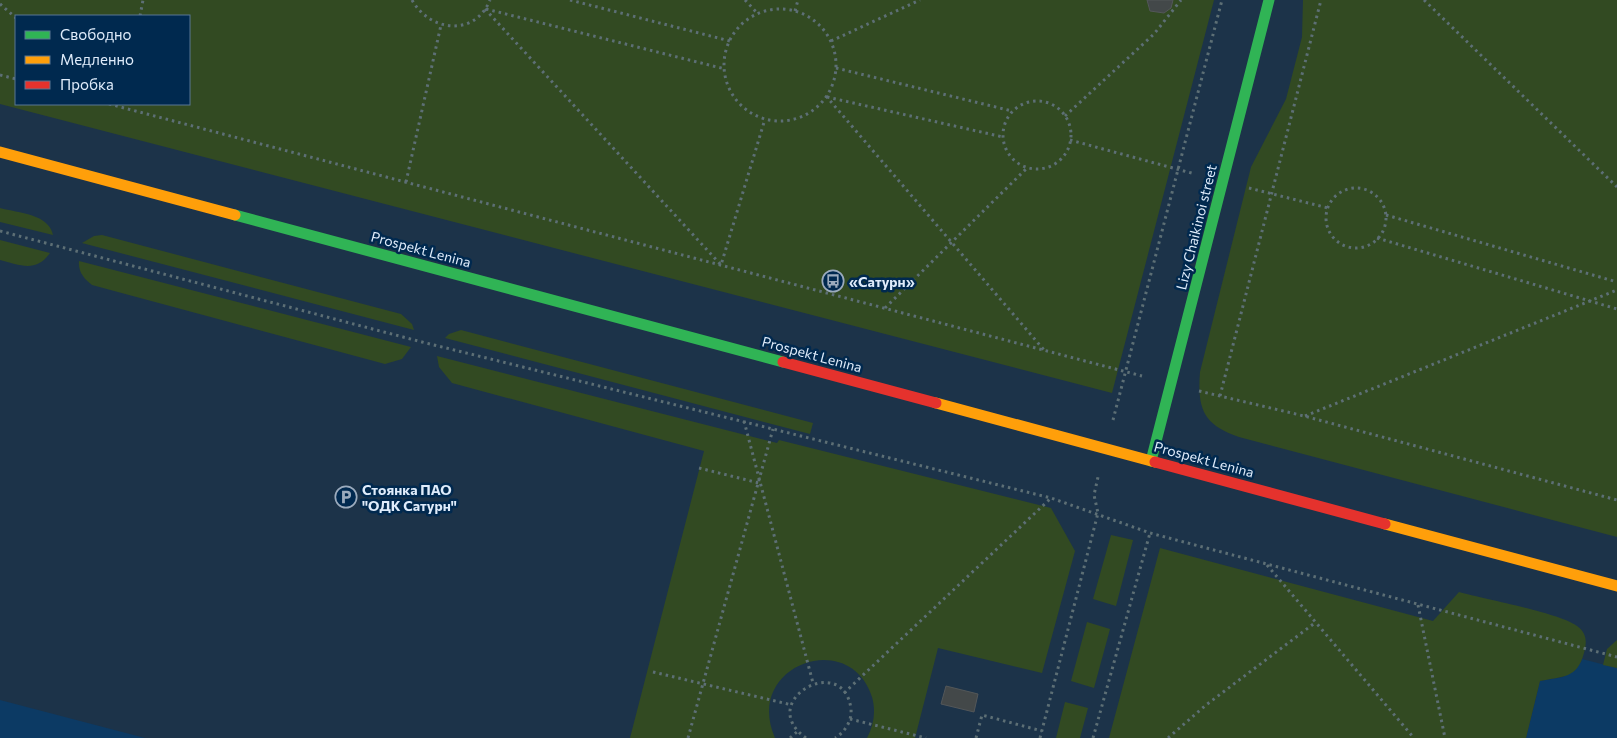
<svg xmlns="http://www.w3.org/2000/svg" width="1617" height="738" font-family="Commissioner,sans-serif">
<rect width="100%" height="100%" fill="#1c3349"/>
<!-- built -->
<g fill="#0c3a64">
<path d="M 1582,659 L 1617,668 L 1617,738 L 1526,738 L 1540,681 L 1563,677 L 1581,662 Z"/>
<path d="M 0,700 L 145,738 L 0,738 Z"/>
</g>
<!-- green -->
<g fill="#324a22" fill-rule="evenodd">
<path d="M 0,0 L 1214,0 L 1112,393 L 0,104 ZM 16,16 L 189,16 L 189,104 L 16,104 Z"/>
<path d="M 1303,0 L 1617,0 L 1617,537 L 1239,437 C 1204,425 1197,410 1200,372 L 1251,167 L 1286,99 L 1302,37 Z"/>
<path d="M 0,208 C 19,213 49,214 53,235 L 0,222 Z"/>
<path d="M 102,235 L 401,314 L 412,324 L 414,330 L 82,243 L 94,236 Z"/>
<path d="M 0,240 L 50,253 C 36,273 20,265 0,260 Z"/>
<path d="M 79,261 L 411,347 L 402,359 L 385,364 L 92,285 C 84,279 78,272 79,261 Z"/>
<path d="M 461,330 L 813,423 L 810,434 L 445,338 L 449,334 Z"/>
<path d="M 437,356 L 777,443 L 779,440 L 1051,508 L 1075,551 L 1042,673 L 938,648 L 915,738 L 867,738 C 874,725 876,711 872,697 C 850,627 743,665 775,738 L 630,738 L 704,451 L 452,383 L 439,367 Z"/>
<path d="M 1111,535 L 1133,540 L 1116,606 L 1093,599 Z"/>
<path d="M 1160,548 L 1433,621 L 1459,592 C 1484,599 1560,613 1577,626 C 1587,633 1587,642 1584,653 C 1577,679 1563,676 1540,681 L 1526,738 L 1109,738 Z"/>
<path d="M 1087,622 L 1110,629 L 1094,688 L 1071,681 Z"/>
<path d="M 1617,640 L 1617,668 L 1603,665 L 1607,649 Z"/>
<path d="M 1065,702 L 1088,708 L 1080,738 L 1056,738 Z"/>
</g>
<!-- building -->
<g fill="#434849" stroke="#535759">
<path d="M 1147,0 L 1173,0 L 1171,8 L 1164,13 L 1150,11 Z"/>
<path d="M 946,686 L 978,694 L 974,712 L 941,704 Z"/>
</g>
<g fill="none" stroke-linecap="round" stroke-linejoin="round">
<!-- path -->
<g stroke="#5d6f75" stroke-width="3" stroke-dasharray="2.5 4" stroke-linecap="butt">
<path d="M 412,0 C 430,32 475,37 490,0"/>
<path d="M 570,0 L 730,41"/>
<path d="M 745,0 L 758,14"/>
<path d="M 1424,0 L 1617,187"/>
<path d="M 0,4 L 16,18"/>
<path d="M 485,9 L 721,265 L 765,119"/>
<path d="M 486,9 L 725,69"/>
<circle cx="780" cy="65" r="56"/>
<path d="M 795,11 L 798,0"/>
<path d="M 140,16 L 143,0"/>
<path d="M 831,41 L 920,0"/>
<path d="M 836,68 L 1012,111"/>
<path d="M 0,75 L 16,79"/>
<path d="M 826,96 L 1044,350"/>
<path d="M 827,97 L 1003,137"/>
<circle cx="1037" cy="135" r="34"/>
<path d="M 109,104 L 1142,376"/>
<path d="M 1065,116 L 1154,34 L 1181,0"/>
<path d="M 1070,140 L 1195,174"/>
<path d="M 406,182 L 441,25"/>
<path d="M 1249,188 L 1328,208"/>
<circle cx="1356" cy="218" r="30"/>
<path d="M 1386,215 L 1617,282"/>
<path d="M 0,231 L 422,342 L 1051,498 L 1150,533 L 1617,657"/>
<path d="M 1377,238 L 1617,309"/>
<path d="M 885,308 L 1028,167"/>
<path d="M 1199,391 L 1304,416 L 1617,500"/>
<path d="M 1220,396 L 1321,0"/>
<path d="M 1305,416 L 1617,290"/>
<path d="M 1113,420 L 1222,0"/>
<path d="M 744,421 L 813,683"/>
<path d="M 699,468 L 759,483"/>
<path d="M 1267,565 L 1414,738"/>
<path d="M 1418,605 L 1445,738"/>
<path d="M 653,672 L 792,705"/>
<path d="M 844,693 L 1051,498"/>
<path d="M 850,719 L 926,738"/>
<path d="M 688,738 L 773,429"/>
<path d="M 790,738 L 798,731"/>
<path d="M 806,738 C 754,701 844,651 851,709 C 852,721 845,732 835,738"/>
<path d="M 976,738 L 982,715 L 1042,731"/>
<path d="M 1040,738 L 1098,513 L 1094,495 L 1098,477"/>
<path d="M 1093,738 L 1150,533"/>
<path d="M 1168,738 L 1206,705 L 1316,622"/>
</g>
<!-- fast -->
<g stroke="#30b455" stroke-width="11">
<path d="M 235,215 L 783,362"/>
<path d="M 1151,461 L 1269,0"/>
</g>
<!-- slow -->
<g stroke="#ff9f0a" stroke-width="11">
<path d="M 0,152 L 235,215"/>
<path d="M 936,403 L 1155,462"/>
<path d="M 1385,524 L 1617,586"/>
</g>
<!-- jam -->
<g stroke="#e5322d" stroke-width="11">
<path d="M 783,362 L 936,403"/>
<path d="M 1155,462 L 1385,524"/>
</g>
</g>
<!-- icons -->
<defs>
<g id="bus-ring" transform="scale(1.125)"><circle r="9.5" fill="#00294f" stroke="#9babbd" stroke-width="1.5"/><path d="M-5-6H5V4H4V6H2V4H-2V6H-4V4H-5ZM-3.5-4V0h7V-4ZM-3.5 1.2v1.5H-2V1.2ZM2 1.2v1.5H3.5V1.2Z" fill="#9babbd"/></g>
<g id="parking-ring" transform="scale(1.125)"><circle r="9.5" fill="#00294f" stroke="#9babbd" stroke-width="1.5"/><path d="M-3.5-5.5H1a3.5 3.5 0 0 1 0 7H-1V5.5H-3.5ZM-1-3.4V-.6H.8a1.4 1.4 0 0 0 0-2.8Z" fill="#9babbd"/></g>
</defs>
<g fill-rule="evenodd">
<use href="#bus-ring" x="833" y="281"/>
<use href="#parking-ring" x="346" y="497"/>
</g>
<g text-anchor="middle" dominant-baseline="central" stroke-width="5" stroke-linejoin="round" paint-order="stroke">
<!-- street labels -->
<g font-size="14" fill="#dfecfb" stroke="#00294f">
<text transform="translate(1196 227) rotate(-76)">Lizy Chaikinoi street</text>
<text transform="translate(421 249) rotate(15)">Prospekt Lenina</text>
<text transform="translate(812 354) rotate(15)">Prospekt Lenina</text>
<text transform="translate(1204 459) rotate(15)">Prospekt Lenina</text>
</g>
<!-- poi labels -->
<g font-size="14" font-weight="bold" fill="#dfecfb" stroke="#00294f" text-anchor="start">
<text x="849" y="281">«Сатурн»</text>
<text x="362" y="489">Стоянка ПАО<tspan x="362" dy="16">"ОДК Сатурн"</tspan></text>
</g>
</g>
<!-- legend -->
<rect x="15" y="15" width="175" height="90" fill="#00294f" stroke="#597794"/>
<rect x="25" y="31" width="25" height="8" fill="#30b455" stroke="#597794"/>
<text x="60" y="40" font-size="15" fill="#dfecfb">Свободно</text>
<rect x="25" y="56" width="25" height="8" fill="#ff9f0a" stroke="#597794"/>
<text x="60" y="65" font-size="15" fill="#dfecfb">Медленно</text>
<rect x="25" y="81" width="25" height="8" fill="#e5322d" stroke="#597794"/>
<text x="60" y="90" font-size="15" fill="#dfecfb">Пробка</text>
</svg>
